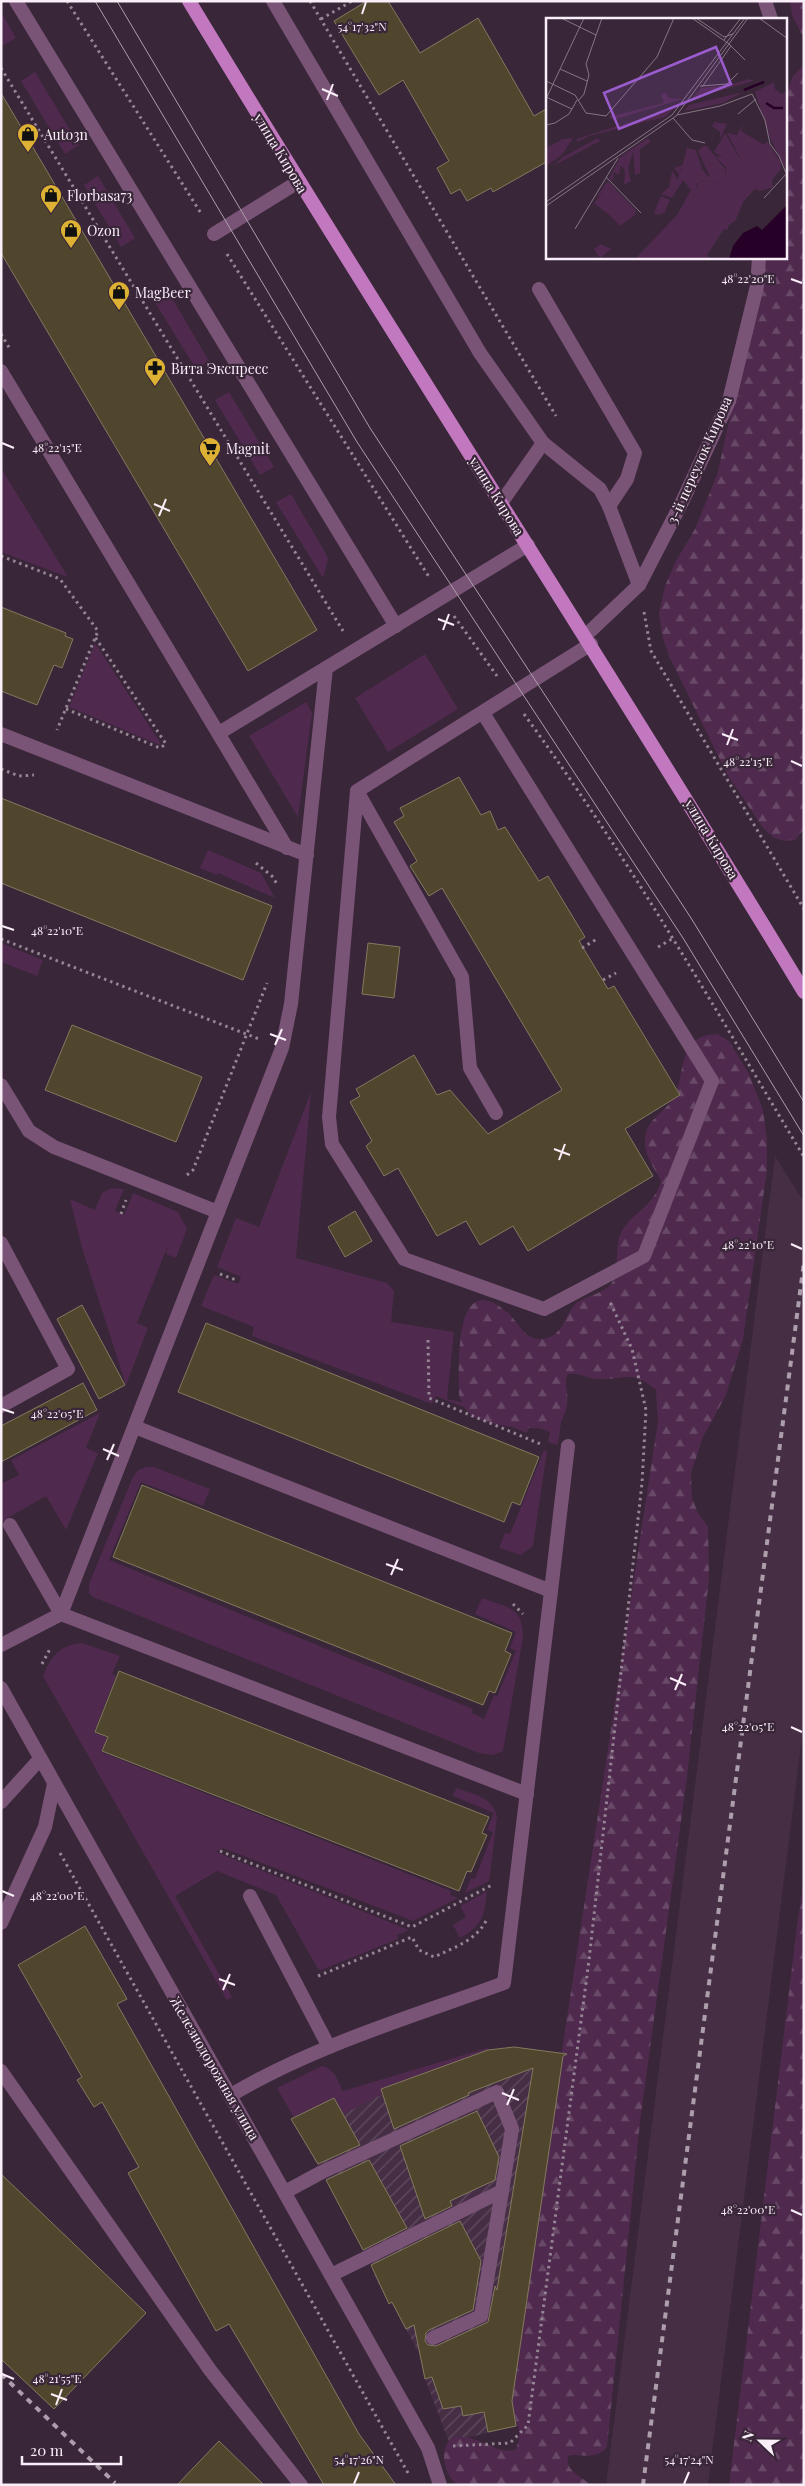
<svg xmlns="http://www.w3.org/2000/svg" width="805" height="2486" font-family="'Playfair Display',serif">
<defs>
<pattern id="industrial-furrows" width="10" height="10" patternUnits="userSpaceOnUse" patternTransform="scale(1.25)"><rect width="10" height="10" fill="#462e45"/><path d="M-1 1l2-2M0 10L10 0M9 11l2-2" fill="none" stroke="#624d61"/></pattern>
<pattern id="forest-firs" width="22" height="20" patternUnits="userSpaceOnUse" patternTransform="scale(1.25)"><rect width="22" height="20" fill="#4f2a4e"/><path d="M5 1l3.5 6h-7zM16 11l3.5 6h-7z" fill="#694968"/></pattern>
</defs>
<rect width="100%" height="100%" fill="#392638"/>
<!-- built -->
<path fill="#462e45" d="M 775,1156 L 804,1202 L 804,1721 L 708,2485 L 606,2485 Z"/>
<!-- industrial -->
<path fill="url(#industrial-furrows)" d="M 488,2050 L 563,2054 L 513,2400 L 518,2426 L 449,2442 L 425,2379 L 421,2357 L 392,2303 L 389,2304 L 374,2275 L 376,2274 L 329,2185 L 291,2119 L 334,2098 L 343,2114 L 382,2094 L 381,2089 Z"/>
<!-- green -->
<g fill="#4f2a4e">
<path d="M 1,12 L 16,38 L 2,46 L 1,45 Z"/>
<path d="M 35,72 L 79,145 L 65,154 L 21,81 Z"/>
<path d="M 98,176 L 135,238 L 121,247 L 84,185 Z"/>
<path d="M 166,288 L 209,361 L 196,369 L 151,296 Z"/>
<path d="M 229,392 L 274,467 L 260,475 L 215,400 Z"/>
<path d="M 1,468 L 68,577 L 1,552 Z"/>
<path d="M 291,494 L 325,552 L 328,559 L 323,578 L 276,502 Z"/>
<path d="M 95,643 L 161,744 L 160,745 L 69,707 Z"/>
<path d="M 425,654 L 458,709 L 388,752 L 355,698 Z"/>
<path d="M 306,702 L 312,713 L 298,817 L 249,736 Z"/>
<path d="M 208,850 L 261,873 L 275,898 L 218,873 L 217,875 L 200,868 Z"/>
<path d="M 1,943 L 43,960 L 37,976 L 1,962 Z"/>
<path d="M 311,1092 L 296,1258 L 387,1283 L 394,1291 L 391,1322 L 454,1332 L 447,1399 L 518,1415 L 562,1415 L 558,1445 L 548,1442 L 550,1432 L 530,1425 L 527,1433 L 436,1396 L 432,1404 L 252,1336 L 254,1327 L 201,1306 L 214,1275 L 238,1284 L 241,1277 L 217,1267 L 236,1218 L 259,1227 Z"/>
<path d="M 112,1188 L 124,1189 L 115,1211 L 124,1215 L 133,1193 L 178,1212 L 187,1229 L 176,1258 L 166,1254 L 168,1245 L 137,1323 L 148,1328 L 126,1385 L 82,1248 L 70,1199 L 95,1210 L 102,1193 Z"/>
<path d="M 100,1413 L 86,1448 L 98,1453 L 66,1530 L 46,1496 L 1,1522 L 1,1484 L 19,1475 L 11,1460 Z"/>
<path d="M 544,1450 L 547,1451 L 533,1546 L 521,1555 L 499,1548 L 505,1533 L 510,1534 Z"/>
<path d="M 146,1467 L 154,1467 L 210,1489 L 203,1506 L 141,1482 L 109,1560 L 473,1709 L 472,1713 L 484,1719 L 494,1695 L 497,1697 L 516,1651 L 510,1648 L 516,1632 L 475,1614 L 482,1598 C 507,1608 523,1606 523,1637 L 503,1751 L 493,1755 L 479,1753 L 93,1597 L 89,1593 L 89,1584 L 132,1479 L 138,1470 Z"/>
<path d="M 82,1643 L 120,1656 L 112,1674 L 116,1676 L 94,1732 L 107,1738 L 101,1752 L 451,1891 L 450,1895 L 458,1898 L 413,1921 L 223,1848 L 216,1852 L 409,1930 L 397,1935 L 398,1939 L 321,1970 L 318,1969 L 276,1895 L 217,1871 L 175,1896 L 232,1997 L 227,2000 L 43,1676 C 51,1656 60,1645 82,1643 Z"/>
<path d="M 456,1788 C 473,1794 493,1797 497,1817 L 489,1881 L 465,1893 L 471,1878 L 475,1879 L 493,1832 L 487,1830 L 494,1813 L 453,1796 Z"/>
<path d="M 487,1891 C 484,1916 484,1925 460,1938 L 453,1925 L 466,1917 L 460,1906 Z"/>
<path d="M 487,2048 L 488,2050 L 381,2089 L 383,2094 L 343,2114 L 334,2098 L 294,2118 L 277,2088 L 322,2066 C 336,2070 337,2080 343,2091 Z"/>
</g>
<!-- forest -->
<g fill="url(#forest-firs)">
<path d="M 790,1 L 804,1 L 804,39 L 792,15 Z"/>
<path d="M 804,65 L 804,829 L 795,840 L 784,841 L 773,837 L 763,828 L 727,774 L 669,656 L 662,635 L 659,613 L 665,586 L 677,559 L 695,529 L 717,475 L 766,258 L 786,258 L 786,95 L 793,76 Z"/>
<path d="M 717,1034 L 729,1041 L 749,1074 L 763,1110 L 767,1140 L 767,1170 L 743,1339 L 726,1395 L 703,1437 L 691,1473 L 692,1498 L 698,1513 L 708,1527 L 709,1578 L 687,1777 L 640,2122 L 607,2447 C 598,2459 585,2455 571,2455 L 568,2457 C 565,2471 582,2477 591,2485 L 458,2485 C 444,2476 438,2449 452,2438 C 475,2431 492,2454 515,2450 C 526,2431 512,2417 509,2398 L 658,1421 L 656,1390 C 631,1369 627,1380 599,1379 C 588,1379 579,1372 568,1374 C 564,1382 567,1386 567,1394 C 569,1406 564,1416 559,1426 C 540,1431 492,1427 474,1417 C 466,1412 462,1403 459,1395 C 459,1366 453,1264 508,1313 C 520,1323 525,1344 547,1338 C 561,1335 565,1318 573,1307 C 582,1295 599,1296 609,1286 C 621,1275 614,1250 620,1235 C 630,1212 653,1209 661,1181 C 654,1167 643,1154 645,1138 C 647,1118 667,1112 675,1095 C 683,1077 680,1055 695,1041 C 701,1035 709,1035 717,1034 Z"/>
<path d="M 804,1880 L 804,2485 L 729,2485 L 797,1926 Z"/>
</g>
<!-- building -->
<g fill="#50462e" stroke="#83795f">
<path d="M 367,1 L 388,1 L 420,53 L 478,18 L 534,116 L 548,108 L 548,161 L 493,192 L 491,188 L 467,201 L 460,189 L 451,194 L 437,168 L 449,161 L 403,80 L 379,95 L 334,21 Z"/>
<path d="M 1,93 L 317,630 L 248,671 L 1,253 Z"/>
<path d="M 1,607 L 66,633 L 65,636 L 73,639 L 62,668 L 54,665 L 37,705 L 1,691 Z"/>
<path d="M 459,777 L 481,815 L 490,811 L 498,830 L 505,827 L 539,881 L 548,876 L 585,937 L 579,941 L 608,989 L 614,986 L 680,1095 L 625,1129 L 653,1176 L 528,1251 L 513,1226 L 480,1245 L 466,1221 L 437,1236 L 398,1168 L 384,1176 L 366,1146 L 372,1141 L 350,1102 L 360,1096 L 356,1089 L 414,1055 L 437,1095 L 450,1090 L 488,1134 L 562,1090 L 442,888 L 429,896 L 410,866 L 417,861 L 394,822 L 404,816 L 400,808 Z"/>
<path d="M 1,798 L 272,906 L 243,980 L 1,883 Z"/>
<path d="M 368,943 L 400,947 L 394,998 L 362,994 Z"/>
<path d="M 72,1025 L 202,1077 L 176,1142 L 45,1090 Z"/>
<path d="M 355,1211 L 372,1241 L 345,1257 L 328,1227 Z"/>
<path d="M 82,1305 L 125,1385 L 99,1399 L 57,1319 Z"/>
<path d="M 206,1323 L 539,1457 L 520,1505 L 512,1502 L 504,1522 L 178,1392 Z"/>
<path d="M 83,1383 L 97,1410 L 1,1462 L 1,1426 Z"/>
<path d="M 142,1485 L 512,1633 L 505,1651 L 511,1654 L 495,1693 L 489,1691 L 483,1705 L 113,1557 Z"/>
<path d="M 119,1671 L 489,1817 L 482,1833 L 487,1835 L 471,1872 L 467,1871 L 459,1891 L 102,1751 L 108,1737 L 95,1732 Z"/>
<path d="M 85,1926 L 127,1999 L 117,2004 L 359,2434 L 396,2485 L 324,2485 L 229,2324 L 216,2331 L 128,2173 L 139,2167 L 102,2102 L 94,2107 L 77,2080 L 82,2077 L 18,1965 Z"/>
<path d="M 514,2047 L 567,2054 L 563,2056 L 512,2401 L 516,2426 L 488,2432 L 484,2412 L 463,2416 L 461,2406 L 443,2409 L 432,2377 L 425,2379 L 414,2325 L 406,2329 L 392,2302 L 389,2304 L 371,2265 L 460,2221 L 481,2261 L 473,2310 L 429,2330 L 426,2333 L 425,2341 L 428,2345 L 436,2346 L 488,2322 L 495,2286 L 497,2290 L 533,2068 L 468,2093 L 469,2095 L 394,2129 L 381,2089 L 488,2050 Z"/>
<path d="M 334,2098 L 360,2145 L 318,2164 L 291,2119 Z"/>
<path d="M 477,2111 L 499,2157 L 495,2180 L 450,2201 L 452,2206 L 425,2219 L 400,2146 Z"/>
<path d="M 369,2160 L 407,2228 L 363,2250 L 326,2180 Z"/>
<path d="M 1,2174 L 146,2313 L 54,2409 L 1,2359 Z"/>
<path d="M 219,2441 L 264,2485 L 177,2485 Z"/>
</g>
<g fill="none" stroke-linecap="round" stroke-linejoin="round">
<!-- path -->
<g stroke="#968695" stroke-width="3" stroke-dasharray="2.5 4" stroke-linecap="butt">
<path d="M 67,1 L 202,215"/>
<path d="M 310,1 L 556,416"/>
<path d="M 321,19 L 352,1"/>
<path d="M 1,68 L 343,631"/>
<path d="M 227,254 L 429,577"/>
<path d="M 1,334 L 10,349"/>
<path d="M 1,556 L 60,579 L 98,631 L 57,730"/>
<path d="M 644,612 L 651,651 L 804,909"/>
<path d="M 454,616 L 497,676"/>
<path d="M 66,709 L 160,748 L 166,744 L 95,637"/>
<path d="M 524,714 C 627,855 714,1007 804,1157"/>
<path d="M 1,769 L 19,776 L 34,775"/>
<path d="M 256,863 L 273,877 L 278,886"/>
<path d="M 1,939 L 259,1039"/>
<path d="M 658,947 L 672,939"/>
<path d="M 582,948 L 597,939"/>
<path d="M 603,980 L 616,973"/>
<path d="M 187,1175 L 193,1170 L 267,983"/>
<path d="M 121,1214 L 126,1200"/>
<path d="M 220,1274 L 236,1280"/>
<path d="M 428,1340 L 429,1398 L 543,1445"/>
<path d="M 513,1604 L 523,1614"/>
<path d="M 42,1664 L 50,1649"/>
<path d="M 220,1851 L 412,1927 L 492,1885"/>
<path d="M 60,1853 L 408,2473"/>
<path d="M 318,1976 L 412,1937 L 419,1950 L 434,1957 C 455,1947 475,1941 486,1921"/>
<path d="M 453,2446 L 510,2443 L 528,2425 L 589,1960 L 642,1483 L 646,1410 L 632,1349 L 610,1302"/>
</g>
<!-- service -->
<g stroke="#795477" stroke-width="14">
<path d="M 16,1 L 396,626"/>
<path d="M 214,234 L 298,182"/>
<path d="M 539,289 L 635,453 L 627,479 L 609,506"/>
<path d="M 1,371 L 287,848"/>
<path d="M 219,733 L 326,668"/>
<path d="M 1,734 L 307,855"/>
<path d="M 357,791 L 329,1117 L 332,1144 L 404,1259 L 544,1309 L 644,1256 L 712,1081 L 483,713"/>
<path d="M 1,1085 L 29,1131 L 54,1147 L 218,1212"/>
<path d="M 496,1113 L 470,1068 L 462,977 L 357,791 L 591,644"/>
<path d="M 1,1243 L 68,1369 L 1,1406"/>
<path d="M 135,1427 L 551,1591 L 504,1983 C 412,2017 315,2045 231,2095"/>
<path d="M 10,1525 L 61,1614 L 527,1794"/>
<path d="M 551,1591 L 568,1446"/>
<path d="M 1,1645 L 61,1614 L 282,1048 L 291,1004 L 326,668 L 528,545"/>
<path d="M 1,1802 L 40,1759"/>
<path d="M 250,1896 L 329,2047"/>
<path d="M 1,1923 L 45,1827 L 54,1784"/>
<path d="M 1,2071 L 210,2370 L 301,2485"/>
<path d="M 285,2192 L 322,2172 L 497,2092 L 512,2129 L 502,2191"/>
<path d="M 331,2275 L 502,2191 L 481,2316 L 433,2338"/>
</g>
<!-- minor -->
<g stroke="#795477" stroke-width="14">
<path d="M 765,1 L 771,19"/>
<path d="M 639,585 L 682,502 L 729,401 L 757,286 L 759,258"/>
</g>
<!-- tertiary -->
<g stroke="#795477" stroke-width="14">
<path d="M 273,1 L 480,353 L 543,443 L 600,489 L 609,506 L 639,585 L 585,636"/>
<path d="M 501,503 L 543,443"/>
<path d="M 1,1688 L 428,2448 L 440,2485"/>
</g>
<!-- primary -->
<path stroke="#c278bf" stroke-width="14" d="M 189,1 C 390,334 603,659 804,992"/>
<!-- tram -->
<g stroke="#ad9eac" stroke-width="1">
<path d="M 95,1 L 357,442 L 683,938 L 804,1136"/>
<path d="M 117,1 L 370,428 L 691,918 L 804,1102"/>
</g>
<!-- rail -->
<g stroke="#ad9eac" stroke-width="4" stroke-dasharray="6 6" stroke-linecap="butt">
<path d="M 1,2374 L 115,2483"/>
<path d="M 643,2485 L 804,1262"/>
</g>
</g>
<!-- ticks -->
<path fill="none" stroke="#faeef9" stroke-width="2" d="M 362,14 L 366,2M 322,89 L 338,96M 327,100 L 333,84M 791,279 L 802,283M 2,443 L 14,448M 154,504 L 170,511M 159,516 L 166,499M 438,619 L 454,625M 443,630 L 449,614M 722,734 L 738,740M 727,745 L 733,729M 791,761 L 802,766M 2,926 L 14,930M 270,1034 L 286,1040M 275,1045 L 282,1029M 554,1149 L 570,1155M 559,1160 L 565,1144M 791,1244 L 802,1249M 2,1409 L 14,1413M 103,1449 L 119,1456M 107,1460 L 114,1444M 386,1564 L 403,1570M 391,1575 L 398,1559M 670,1678 L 686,1685M 675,1690 L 682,1674M 791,1727 L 802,1732M 2,1891 L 14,1896M 219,1979 L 235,1985M 223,1990 L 230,1974M 502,2093 L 519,2100M 507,2105 L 514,2089M 791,2210 L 802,2215M 2,2374 L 14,2379M 51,2394 L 67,2400M 56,2405 L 62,2389M 354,2484 L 359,2472M 684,2484 L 689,2472"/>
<!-- icons -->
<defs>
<g id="shop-pin" transform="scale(1.125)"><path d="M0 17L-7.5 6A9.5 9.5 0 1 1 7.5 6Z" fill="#ddb133" stroke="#392638"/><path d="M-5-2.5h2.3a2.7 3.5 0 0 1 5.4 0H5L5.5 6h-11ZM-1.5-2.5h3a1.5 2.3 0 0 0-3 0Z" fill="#111"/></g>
<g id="pharmacy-pin" transform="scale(1.125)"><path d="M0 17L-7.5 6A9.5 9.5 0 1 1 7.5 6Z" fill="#ddb133" stroke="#392638"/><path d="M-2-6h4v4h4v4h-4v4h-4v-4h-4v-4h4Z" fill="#111"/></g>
<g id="supermarket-pin" transform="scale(1.125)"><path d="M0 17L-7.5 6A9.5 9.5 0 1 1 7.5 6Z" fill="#ddb133" stroke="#392638"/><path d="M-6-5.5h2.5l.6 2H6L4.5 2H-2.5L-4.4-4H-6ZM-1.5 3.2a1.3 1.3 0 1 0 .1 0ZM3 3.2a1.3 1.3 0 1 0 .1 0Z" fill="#111"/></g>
</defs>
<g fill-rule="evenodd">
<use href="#shop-pin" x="28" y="134"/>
<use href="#shop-pin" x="51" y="195"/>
<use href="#shop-pin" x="71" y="230"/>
<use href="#shop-pin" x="119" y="292"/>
<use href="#pharmacy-pin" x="155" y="368"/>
<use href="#supermarket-pin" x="210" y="448"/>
</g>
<g text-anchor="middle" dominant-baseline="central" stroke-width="4.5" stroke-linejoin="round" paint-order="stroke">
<!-- poi labels -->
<g font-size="14" fill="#faeef9" stroke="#392638" text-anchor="start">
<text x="44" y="134">Auto3n</text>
<text x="67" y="195">Florbasa73</text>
<text x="87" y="230">Ozon</text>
<text x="135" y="292">MagBeer</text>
<text x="171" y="368">Вита Экспресс</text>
<text x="226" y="448">Magnit</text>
</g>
<!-- street labels -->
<g font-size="14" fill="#faeef9" stroke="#392638">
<text transform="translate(281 153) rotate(59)">улица Кирова</text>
<text transform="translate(699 460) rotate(-66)">3-й переулок Кирова</text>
<text transform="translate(497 496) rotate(58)">улица Кирова</text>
<text transform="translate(712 839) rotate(59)">улица Кирова</text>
<text transform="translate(215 2068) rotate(60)">Железнодорожная улица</text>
</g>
</g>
<!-- overview -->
<g transform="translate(546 18)">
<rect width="241" height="241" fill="#392638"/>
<path d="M 63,167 L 87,192 L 82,201 L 73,205 L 48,185 ZM 55,226 L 65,231 L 54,240 L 48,231 Z" fill="#4f2a4e"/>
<path d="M 203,61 L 208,63 L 147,80 L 155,70 L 183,67 ZM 228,64 L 229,71 L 235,76 L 241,73 L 239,151 L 224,120 L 209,74 ZM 119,74 L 123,80 L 137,81 L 67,102 L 63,99 L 68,94 L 70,97 L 118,85 L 115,77 ZM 197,74 L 177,85 L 138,93 L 143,87 ZM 129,90 L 119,99 L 43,118 L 32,124 L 30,121 ZM 168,104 L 181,106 L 174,121 L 174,114 L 166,108 ZM 197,105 L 195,113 L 218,127 L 221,123 L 234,143 L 235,151 L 226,162 L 227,169 L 214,173 L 209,171 L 197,184 L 190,202 L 182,208 L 182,212 L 178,211 L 161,237 L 165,241 L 89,241 L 131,197 L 145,172 L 152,170 L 152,164 L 163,163 L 169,166 L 180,159 L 180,149 L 169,138 L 179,139 L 186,145 L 189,140 L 194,140 L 181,115 L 191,117 ZM 27,120 L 16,137 L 0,148 L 0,130 L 17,121 ZM 52,120 L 54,123 L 7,148 L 17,139 ZM 102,120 L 105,124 L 94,131 L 94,155 L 89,157 L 87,134 L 82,151 L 85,163 L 78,167 L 79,153 L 75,147 L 73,157 L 68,154 L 67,162 L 63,161 L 74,139 ZM 62,163 L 90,192 L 89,197 L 74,208 L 59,192 L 74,203 L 84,197 L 85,190 L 62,170 L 49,181 Z" fill="#4f2a4e"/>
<path d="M 179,115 L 194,141 L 189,140 L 186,145 L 168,134 ZM 157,128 L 161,128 L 179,151 L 180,159 L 169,166 L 163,163 L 153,164 L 150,166 L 152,170 L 145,172 L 137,162 L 126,180 L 115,176 L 123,169 L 126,153 L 132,162 L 133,156 L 128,150 L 137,147 L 134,153 L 135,153 L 141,130 L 150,132 L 156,151 L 160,156 L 164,159 L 152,133 ZM 115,178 L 124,182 L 118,195 L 112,197 L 108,195 Z" fill="#4f2a4e"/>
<path d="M 241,187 L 241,241 L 183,241 L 187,228 L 197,215 L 211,208 L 216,212 Z" fill="#260026"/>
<path fill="none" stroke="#260026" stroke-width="2.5" d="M 198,72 L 218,64M 220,85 L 228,90 L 237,90"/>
<path fill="none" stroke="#867685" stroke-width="1" d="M 15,0 L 50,17M 146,0 L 183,26 L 199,42M 150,0 L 178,19 L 187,16M 213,0 L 242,21M 178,22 L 195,0M 14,51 L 41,63M 0,63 L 29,77 L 40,95 L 60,98 L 111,39 L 128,0M 154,68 L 181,66 L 192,55M 156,69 L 185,28M 0,79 L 26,91M 0,81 L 38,0M 32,83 L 38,76 L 43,57 L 40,46 L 56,0M 192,96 L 210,81M 131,97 L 174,88 L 206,76 L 219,102 L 224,126 L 233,138 L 240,155M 127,100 L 146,122 L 159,125M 0,107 L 9,105 L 23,96 L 31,82M 60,159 L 95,195M 218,180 L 242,154M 0,184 L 126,97 L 199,0M 0,188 L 130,98 L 202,0M 29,211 L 72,140"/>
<path fill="#9b5cce" fill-opacity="0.15" stroke="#9b5cce" stroke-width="2.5" d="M 170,29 L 185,66 L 73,111 L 58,75 Z"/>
<rect width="241" height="241" fill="none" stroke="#faeef9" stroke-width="2.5"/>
</g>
<g font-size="12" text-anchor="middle" fill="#faeef9" stroke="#392638" stroke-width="4.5" stroke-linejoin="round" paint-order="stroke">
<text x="362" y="31">54°17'32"N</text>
<text x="748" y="283">48°22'20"E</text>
<text x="57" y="452">48°22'15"E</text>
<text x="748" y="766">48°22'15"E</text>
<text x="57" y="935">48°22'10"E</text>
<text x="748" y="1249">48°22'10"E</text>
<text x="57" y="1418">48°22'05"E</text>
<text x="748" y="1731">48°22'05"E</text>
<text x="57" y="1900">48°22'00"E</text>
<text x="748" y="2214">48°22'00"E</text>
<text x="57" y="2383">48°21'55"E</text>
<text x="359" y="2464">54°17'26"N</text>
<text x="689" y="2464">54°17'24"N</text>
</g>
<!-- border -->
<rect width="805" height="2486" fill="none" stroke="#faeef9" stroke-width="5"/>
<!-- north arrow -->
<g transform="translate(760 2441) rotate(292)" stroke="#392638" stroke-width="4" paint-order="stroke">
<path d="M0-4L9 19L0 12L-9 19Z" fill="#faeef9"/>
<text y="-8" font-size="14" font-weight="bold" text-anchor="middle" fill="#faeef9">N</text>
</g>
<!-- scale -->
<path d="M22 2456v8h99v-8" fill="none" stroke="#faeef9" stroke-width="2.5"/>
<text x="30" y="2456" font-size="15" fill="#faeef9" stroke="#392638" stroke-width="4" paint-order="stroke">20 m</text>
</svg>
